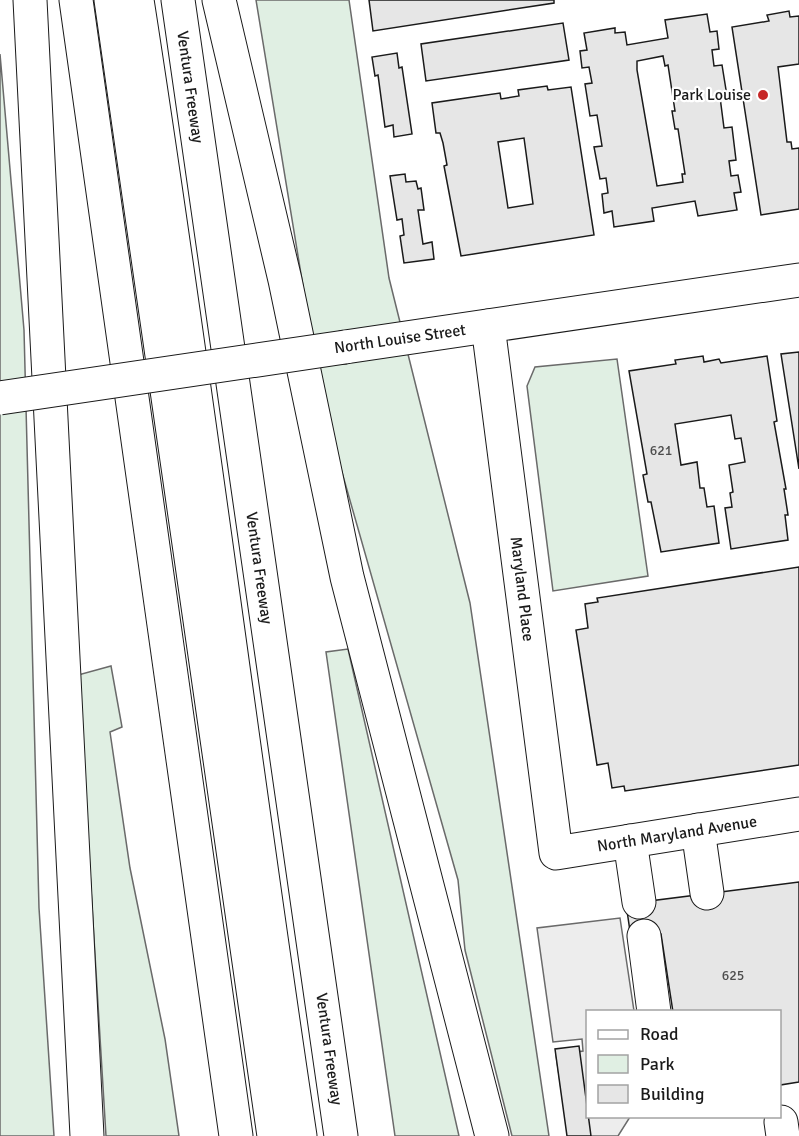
<svg xmlns="http://www.w3.org/2000/svg" width="799" height="1136" font-family="Signika,sans-serif">
<rect width="100%" height="100%" fill="#fff"/>
<!-- green -->
<g fill="#e0efe3" stroke="#6a6a6a" stroke-width="1.5">
<path d="M 256,0 L 349,0 L 389,278 L 470,603 L 549,1136 L 512,1136 L 465,950 L 458,880 L 322,402 Z"/>
<path d="M 0,54 L 24,330 L 39,908 L 54,1136 L 0,1136 Z"/>
<path d="M 617,359 L 648,576 L 553,591 L 527,386 L 535,367 Z"/>
<path d="M 348,649 L 459,1136 L 395,1136 L 326,652 Z"/>
<path d="M 111,666 L 122,727 L 110,732 L 130,868 L 165,1039 L 179,1136 L 106,1136 L 78,675 Z"/>
</g>
<!-- parking -->
<path fill="#ededed" stroke="#6a6a6a" stroke-width="1.5" d="M 620,918 L 634,1011 L 588,1012 L 588,1116 L 630,1117 L 618,1136 L 568,1136 L 556,1055 L 583,1051 L 582,1039 L 553,1042 L 537,928 Z"/>
<!-- building -->
<g fill="#e6e6e6" stroke="#1a1a1a" stroke-width="1.5" fill-rule="evenodd">
<path d="M 369,0 L 554,0 L 554,3 L 373,31 Z"/>
<path d="M 789,11 L 790,17 L 799,16 L 799,64 L 778,67 L 787,142 L 791,142 L 792,149 L 799,148 L 799,209 L 761,215 L 732,27 L 769,21 L 767,15 Z"/>
<path d="M 707,14 L 710,32 L 717,31 L 719,49 L 712,50 L 714,66 L 722,65 L 727,96 L 720,97 L 724,128 L 732,127 L 736,160 L 729,161 L 731,176 L 738,175 L 741,192 L 734,193 L 737,210 L 698,216 L 695,201 L 652,208 L 654,221 L 614,227 L 612,211 L 604,213 L 602,194 L 608,193 L 606,178 L 600,179 L 594,147 L 602,146 L 597,115 L 590,116 L 585,84 L 592,83 L 589,67 L 582,68 L 580,51 L 587,50 L 584,33 L 615,28 L 615,33 L 625,32 L 627,45 L 668,38 L 665,20 ZM 663,56 L 665,66 L 668,65 L 675,111 L 672,111 L 675,129 L 678,129 L 685,174 L 682,174 L 683,182 L 657,186 L 637,70 L 637,61 Z"/>
<path d="M 563,23 L 569,60 L 426,81 L 421,44 Z"/>
<path d="M 397,53 L 399,68 L 402,67 L 412,134 L 394,137 L 393,125 L 385,127 L 378,75 L 375,76 L 372,57 Z"/>
<path d="M 547,86 L 548,90 L 571,87 L 594,235 L 461,256 L 444,166 L 447,165 L 443,143 L 440,133 L 436,133 L 432,103 L 500,93 L 501,99 L 519,96 L 518,90 ZM 524,138 L 533,204 L 508,208 L 498,142 Z"/>
<path d="M 405,174 L 406,182 L 416,181 L 418,189 L 421,188 L 424,210 L 418,210 L 423,244 L 432,242 L 434,259 L 404,263 L 400,236 L 404,235 L 402,219 L 397,220 L 390,176 Z"/>
<path d="M 799,352 L 799,469 L 781,354 Z"/>
<path d="M 703,356 L 704,362 L 719,359 L 721,363 L 767,356 L 777,421 L 774,422 L 786,489 L 784,489 L 788,515 L 785,515 L 788,540 L 731,549 L 725,508 L 732,507 L 730,493 L 733,492 L 729,465 L 745,462 L 741,438 L 735,439 L 731,415 L 675,424 L 681,465 L 697,462 L 700,488 L 704,488 L 707,507 L 714,506 L 719,543 L 661,552 L 651,502 L 648,502 L 643,475 L 647,474 L 629,371 L 676,364 L 675,360 Z"/>
<path d="M 799,567 L 799,765 L 625,791 L 624,786 L 612,788 L 608,763 L 597,765 L 576,630 L 588,628 L 585,604 L 598,602 L 597,598 Z"/>
<path d="M 799,882 L 799,1082 L 780,1085 L 780,1012 L 673,1012 L 661,934 L 631,938 L 626,904 Z"/>
<path d="M 579,1046 L 591,1136 L 567,1136 L 555,1049 Z"/>
</g>
<g fill="none" stroke-linecap="round" stroke-linejoin="round">
<!-- minor casing -->
<g stroke="#1a1a1a" stroke-width="35">
<g id="minor">
<path d="M 488,326 L 556,853 L 799,814"/>
<path d="M 345,347 L 799,280"/>
<path d="M 698,830 L 707,893"/>
<path d="M 630,841 L 639,902"/>
<path d="M 644,936 L 654,1012"/>
<path d="M 781,1122 L 783,1136"/>
</g>
</g>
<!-- highway casing -->
<g stroke="#1a1a1a" stroke-width="35">
<g id="highway">
<path d="M 30,0 L 87,1136"/>
<path d="M 76,0 L 236,1136"/>
<path d="M 111,0 L 274,1136"/>
<path d="M 137,0 C 196,378 243,758 300,1136"/>
<path d="M 178,0 L 341,1136"/>
<path d="M 219,0 L 285,280 L 347,577 L 492,1136"/>
</g>
</g>
<!-- minor -->
<use href="#minor" stroke="#fff" stroke-width="33"/>
<!-- highway -->
<use href="#highway" stroke="#fff" stroke-width="33"/>
<!-- minor-bridge casing -->
<g stroke="#1a1a1a" stroke-width="35" stroke-linecap="butt">
<path id="minor-bridge" d="M 0,398 L 345,347"/>
</g>
<!-- minor-bridge -->
<use href="#minor-bridge" stroke="#fff" stroke-width="33"/>
</g>
<!-- markers -->
<circle fill="#c62828" stroke="#fff" stroke-width="2" cx="763" cy="95" r="6"/>
<g text-anchor="middle" dominant-baseline="central" stroke-width="4.5" stroke-linejoin="round" paint-order="stroke">
<!-- number labels -->
<g font-size="14" fill="#4d4d4d">
<text x="661" y="450">621</text>
<text x="733" y="975">625</text>
</g>
<!-- street labels -->
<g font-size="16" fill="#1a1a1a" stroke="#fff">
<text transform="translate(190 87) rotate(82)">Ventura Freeway</text>
<text transform="translate(400 339) rotate(-8)">North Louise Street</text>
<text transform="translate(259 568) rotate(82)">Ventura Freeway</text>
<text transform="translate(522 589) rotate(83)">Maryland Place</text>
<text transform="translate(677 834) rotate(-9)">North Maryland Avenue</text>
<text transform="translate(329 1049) rotate(82)">Ventura Freeway</text>
</g>
<!-- poi labels -->
<g font-size="16" fill="#1a1a1a" stroke="#fff" text-anchor="end">
<text x="751" y="95">Park Louise</text>
</g>
</g>
<!-- legend -->
<rect x="586" y="1010" width="195" height="108" fill="#ffffff" stroke="#a3a3a3" stroke-width="1.5"/>
<rect x="598" y="1030" width="30" height="9" fill="#ffffff" stroke="#a3a3a3" stroke-width="1.5"/>
<text x="640" y="1040" font-size="18" fill="#1a1a1a">Road</text>
<rect x="598" y="1055" width="30" height="18" fill="#e0efe3" stroke="#a3a3a3" stroke-width="1.5"/>
<text x="640" y="1070" font-size="18" fill="#1a1a1a">Park</text>
<rect x="598" y="1085" width="30" height="18" fill="#e6e6e6" stroke="#a3a3a3" stroke-width="1.5"/>
<text x="640" y="1100" font-size="18" fill="#1a1a1a">Building</text>
</svg>
